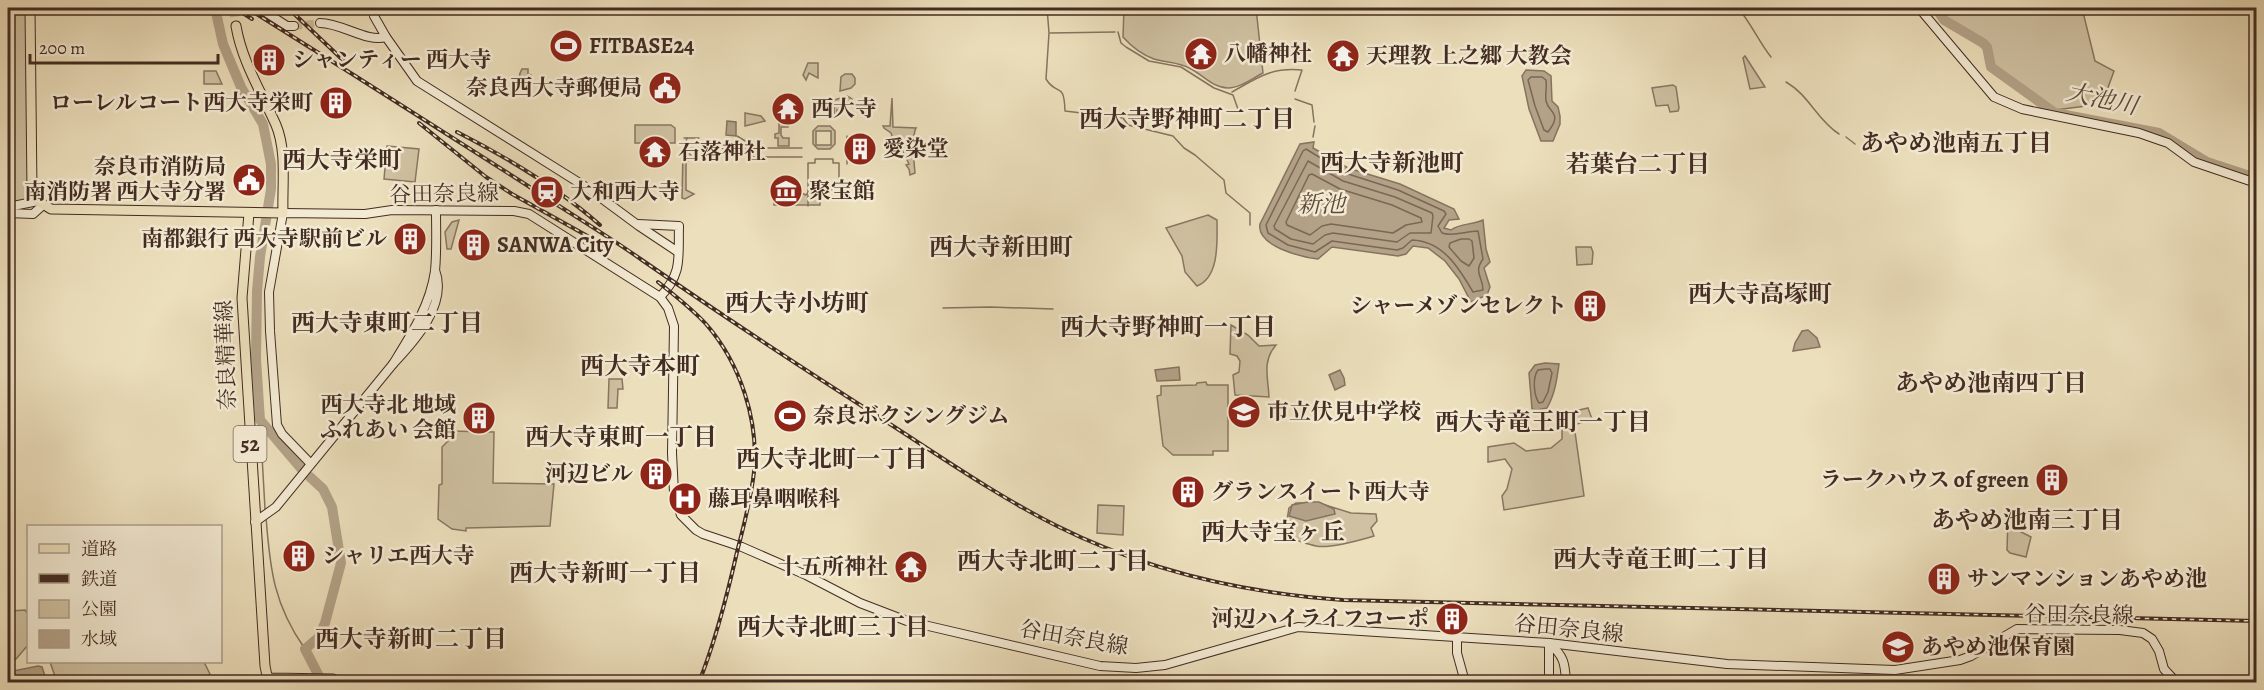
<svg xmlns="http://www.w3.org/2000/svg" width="2264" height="690" font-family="Alegreya,'Noto Serif JP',serif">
<rect width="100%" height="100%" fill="#ecdfbc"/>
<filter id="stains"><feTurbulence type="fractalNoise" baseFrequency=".00333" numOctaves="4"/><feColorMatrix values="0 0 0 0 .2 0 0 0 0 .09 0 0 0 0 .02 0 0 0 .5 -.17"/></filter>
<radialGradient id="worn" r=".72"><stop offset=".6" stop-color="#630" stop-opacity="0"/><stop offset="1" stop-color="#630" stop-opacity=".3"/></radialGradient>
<!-- green -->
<g fill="#cfc1a2" stroke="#897662" stroke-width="1.5" fill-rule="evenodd">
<path d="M 8,8 L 28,8 L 28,199 L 8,205 Z"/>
<path d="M 1124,8 L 1256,8 L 1263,73 C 1253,78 1240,88 1228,88 C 1213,88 1203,75 1191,69 C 1179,62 1167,63 1154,59 C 1143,55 1131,46 1123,37 Z"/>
<path d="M 1939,8 L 2082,8 L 2095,61 L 2114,71 L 2102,104 L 2055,110 L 1995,67 L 1986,41 L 1945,18 Z"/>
<path d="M 1745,56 L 1765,87 L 1750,89 L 1743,58 Z"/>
<path d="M 808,63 L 818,63 L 818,78 L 809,73 L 806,80 L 803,75 Z"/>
<path d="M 528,69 L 528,74 L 531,75 L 531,94 L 521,94 C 520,85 517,76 522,69 Z"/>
<path d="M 204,71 L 216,71 L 222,84 L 204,84 Z"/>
<path d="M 845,74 L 852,74 L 855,78 L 855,84 L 851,88 L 840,91 L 841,77 Z"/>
<path d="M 1673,85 L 1676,87 L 1679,108 L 1678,111 L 1670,112 L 1668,105 L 1656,106 L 1652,88 Z"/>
<path d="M 847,96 L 852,99 L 853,105 L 846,104 L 846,110 L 837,110 L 837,114 L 834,114 L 834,100 Z"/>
<path d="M 892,98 L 893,127 L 916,128 C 912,134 914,164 915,173 L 910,175 L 909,169 L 906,165 L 909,164 L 902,149 L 902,141 L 896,141 L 893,144 L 889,139 L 892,136 L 891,133 L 884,128 L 883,126 L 890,126 Z"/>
<path d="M 745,113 L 761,116 L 765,121 L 745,126 Z"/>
<path d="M 779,119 L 788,119 L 788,127 L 781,127 L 781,135 L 783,138 L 789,138 L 789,146 L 778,146 L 778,138 L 775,138 L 775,134 L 779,133 Z"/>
<path d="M 635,125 L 671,125 L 675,128 L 675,143 L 635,143 Z"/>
<path d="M 818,126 L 830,126 L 835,131 L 835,144 L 830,149 L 818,149 L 813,144 L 813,131 ZM 816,131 L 831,131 L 831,145 L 816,145 Z"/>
<path d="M 387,146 L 419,149 L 415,182 L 384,179 Z"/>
<path d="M 683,152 L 689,153 L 693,158 L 686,162 L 686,190 L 694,194 L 685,199 L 682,198 Z"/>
<path d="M 809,191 L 820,194 L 820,205 L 774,205 L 774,196 L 797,195 L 799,192 L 806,195 Z"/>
<path d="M 1208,215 L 1217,220 C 1217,240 1220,277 1197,286 L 1185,272 L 1182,256 L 1166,228 Z"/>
<path d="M 459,220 L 451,249 L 447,249 L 445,232 L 452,222 Z"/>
<path d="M 1576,247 L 1591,247 L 1593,252 L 1592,264 L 1577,265 Z"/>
<path d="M 1231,325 L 1248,335 L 1259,346 L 1276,345 C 1262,361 1268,377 1269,397 L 1235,395 L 1233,375 L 1239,372 L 1240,361 L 1237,356 L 1230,354 Z"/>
<path d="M 609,379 L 622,379 L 623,389 L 618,389 L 617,408 L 608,408 Z"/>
<path d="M 1206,382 L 1207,385 L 1228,385 L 1228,451 L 1213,451 L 1213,455 L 1173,455 L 1163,446 L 1157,396 L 1161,395 L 1161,386 L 1196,385 L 1197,383 Z"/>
<path d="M 1588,408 L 1592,419 L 1574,425 L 1584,496 L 1504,510 L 1502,496 L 1507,489 L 1512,469 L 1505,459 L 1488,462 L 1488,447 L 1514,443 L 1526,451 L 1551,448 L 1562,439 L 1562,414 Z"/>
<path d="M 448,431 L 494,432 L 493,483 L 554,484 L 550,526 L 466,528 L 466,531 L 452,529 L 438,519 L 439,485 L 442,484 L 442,447 L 448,441 Z"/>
<path d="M 1296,503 L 1319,503 L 1351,513 L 1376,514 L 1377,521 L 1371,528 L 1374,536 C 1360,540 1330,549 1316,546 C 1307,544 1297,540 1288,538 L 1285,531 L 1289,508 Z"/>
<path d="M 1098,505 L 1124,506 L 1123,535 L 1097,533 Z"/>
<path d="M 2008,517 L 2025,524 L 2021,532 L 2031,537 L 2026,557 L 2010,553 L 2007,550 Z"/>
<path d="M 25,610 L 28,614 L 28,645 L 16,659 L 8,660 L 8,616 L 11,611 Z"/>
<path d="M 50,662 L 204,662 L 210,674 L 200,682 L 57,682 Z"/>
</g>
<!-- water -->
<g fill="#b3a288" stroke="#86735f" stroke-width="1.5">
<path d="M 1526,70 L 1544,71 L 1551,76 L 1552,101 L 1558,107 L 1560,116 L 1560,124 L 1553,141 L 1541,141 L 1529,109 L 1522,76 Z"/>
<path d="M 727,121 L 736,122 L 736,136 L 726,135 Z"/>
<path d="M 1314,142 L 1313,148 L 1348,168 L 1400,184 L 1454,209 L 1459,219 L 1449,220 L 1444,228 L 1451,230 C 1460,223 1473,225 1483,220 L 1486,249 L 1490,262 L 1484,268 L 1490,287 L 1487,295 L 1471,302 L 1459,279 L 1445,261 L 1428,248 L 1413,246 L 1406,254 L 1398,256 L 1332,247 L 1318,259 C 1301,257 1256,246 1260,224 L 1300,144 Z"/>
<path d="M 1808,330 L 1817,338 L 1820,347 L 1793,351 L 1795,343 L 1802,331 Z"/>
<path d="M 1545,363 L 1559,364 C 1557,379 1555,394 1547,408 L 1537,410 L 1532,409 L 1529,373 L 1535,365 Z"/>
<path d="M 1179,367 L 1180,380 L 1157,381 L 1155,370 Z"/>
<path d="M 1340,370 L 1344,378 L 1345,385 L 1335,390 L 1329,375 Z"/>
<path d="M 1308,502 L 1319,502 L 1334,509 L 1335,514 L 1306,521 L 1289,516 L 1292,505 Z"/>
<path d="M 38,666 L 42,667 L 47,682 L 8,682 L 8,672 Z"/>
</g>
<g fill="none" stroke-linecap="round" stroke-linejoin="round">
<!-- shore -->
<g stroke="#7b6755" stroke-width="1.5">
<path d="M 1531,77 L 1542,77 L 1546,80 C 1547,87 1545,94 1546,101 C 1549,114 1563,112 1548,132 L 1544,130 L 1535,106 L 1528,80 Z"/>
<path d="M 1306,149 L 1345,173 L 1398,190 L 1444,211 L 1446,214 L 1438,226 L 1442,233 C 1453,237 1466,231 1478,231 L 1483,259 C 1473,273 1483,276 1483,290 L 1473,292 C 1459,268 1443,241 1412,240 L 1403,248 L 1397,250 L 1332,241 L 1315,252 L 1288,245 L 1268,233 L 1266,225 L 1303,151 Z"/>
<path d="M 1308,161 L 1343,181 L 1395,197 L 1432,213 L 1433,216 L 1431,233 L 1410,233 L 1397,242 L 1333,233 L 1325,235 L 1313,244 L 1291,239 L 1275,229 L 1274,226 Z"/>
<path d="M 1312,174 L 1340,189 L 1392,205 L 1421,218 L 1422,222 L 1406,225 L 1393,233 L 1331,224 L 1322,226 L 1310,235 L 1287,225 L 1286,222 L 1309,175 Z"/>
<path d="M 1461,239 L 1469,239 L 1472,241 L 1474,258 L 1469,266 L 1461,261 L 1449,247 L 1450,243 Z"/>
<path d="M 1545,369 L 1550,369 L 1552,373 L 1548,392 L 1543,402 L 1539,403 C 1534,396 1532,378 1538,370 Z"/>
</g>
<!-- stream -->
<g stroke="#86735f" stroke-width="1.5">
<path d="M 1047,8 L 1049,33 L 1046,79 C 1057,97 1064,80 1065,111 L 1123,118 L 1128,125 L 1173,136 L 1184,148 L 1195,155 L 1224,180 L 1226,193 L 1250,213 L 1250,225"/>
<path d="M 1738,8 C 1751,23 1759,42 1771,57"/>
<path d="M 1118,32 L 1121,43 L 1126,47 L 1149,61 L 1181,67 L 1214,88 L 1233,95 L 1239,112"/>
<path d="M 1050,33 L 1115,32"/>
<path d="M 1786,82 C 1809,95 1817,120 1839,134"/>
<path d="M 1232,92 C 1257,78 1271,67 1302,70 L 1295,91"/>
<path d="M 1295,99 L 1312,105 L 1314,122"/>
<path d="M 866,102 L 856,102 L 856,110 L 866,110"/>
<path d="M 737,136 L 752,145 L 752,159"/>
<path d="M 847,136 L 847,164"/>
<path d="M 1313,137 L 1315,126"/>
<path d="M 1846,137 L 1855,144"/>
<path d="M 684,138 L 699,138"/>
<path d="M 687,138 L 684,148 L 752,149"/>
<path d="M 752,148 L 802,148"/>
<path d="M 752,157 L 802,157"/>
<path d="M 808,187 L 815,187 L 815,190 L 832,190 L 832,187 L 839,187 L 839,163 L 833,163 L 833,159 L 815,159 L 815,163 L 808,163 L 808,206"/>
<path d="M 943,308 L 990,307 L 1053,309"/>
<path d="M 260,420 L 265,509"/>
<path d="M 266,517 C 270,570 274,605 305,649"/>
</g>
<!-- river -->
<g stroke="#b3a288" stroke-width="10">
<path d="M 215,8 L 223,44 L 241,87 L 263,124 L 271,164 L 271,189 L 260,257 L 257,291 L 256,359 L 260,420 L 305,473"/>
<path d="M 1936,8 L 1944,20 L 1983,43 L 1987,47 L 1991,67 L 2055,113 L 2159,133 L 2207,162 L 2256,178"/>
<path d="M 310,477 L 323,489 L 332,507 L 341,563 L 325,623 L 318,638 L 305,649 L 322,682"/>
</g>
<!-- secondary-tunnel -->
<path stroke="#cabb9d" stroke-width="8" stroke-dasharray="8 4" stroke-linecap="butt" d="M 294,26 L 320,23"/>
<!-- primary-tunnel -->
<path stroke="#cabb9d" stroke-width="9" stroke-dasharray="9 4.5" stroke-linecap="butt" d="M 233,8 L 236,26"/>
<!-- secondary casing -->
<g stroke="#432c22" stroke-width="10">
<g id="secondary">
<path d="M 259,8 L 287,26 L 294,26"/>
<path d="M 1919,8 L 1994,97 L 2022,109 L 2139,133 L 2159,140 L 2168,143 L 2194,162 L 2256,183"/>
<path d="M 374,16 L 386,37 L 417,81 L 589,189 L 639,226 L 678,252"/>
<path d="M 320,23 C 342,23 367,43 386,37"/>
<path d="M 8,207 L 38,201"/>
<path d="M 8,213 L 33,214 L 43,205"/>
<path d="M 638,224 L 679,226 C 678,257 683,273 660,297"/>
<path d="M 435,270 C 448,304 415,341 393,364 C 411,335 430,306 435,271 C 437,251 436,230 436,210"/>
<path d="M 310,463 L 282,434 L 277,425 L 270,331 L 269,292 L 283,213 L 365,214 L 392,210 L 514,211 L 529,214 L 660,297 L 668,308 L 674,326 L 672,453 L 674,493 L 681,515 L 696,530 L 703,534 L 742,547 L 806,575 L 860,603 L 907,621 L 1100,666 L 1136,668 L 1165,665 L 1298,627 L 1549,643 L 1727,664 L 1895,670 L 1960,660 L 1971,656 L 2017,629 L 2120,630 L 2143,633 L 2152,639 L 2159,651 L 2164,669 L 2176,682"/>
<path d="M 255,522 L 276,507 L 393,364"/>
<path d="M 1457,637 L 1457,653 L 1465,682"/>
<path d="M 1549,643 C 1564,656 1565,663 1566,682"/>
<path d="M 1549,682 L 1549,643"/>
</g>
</g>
<!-- primary casing -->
<g stroke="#432c22" stroke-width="11">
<g id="primary">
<path d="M 30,8 L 32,191 L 38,201 L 51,209 L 283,213 C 282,185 287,151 276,125 C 262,93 242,62 236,26"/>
<path d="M 249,213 L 242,298 L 265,666 L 267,676 L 270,678 L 333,679 L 337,682"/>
</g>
</g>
<!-- secondary -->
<use href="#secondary" stroke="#f3ead3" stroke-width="8"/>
<!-- primary -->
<use href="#primary" stroke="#ecdfbc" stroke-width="9"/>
<!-- rail casing -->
<g stroke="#432c22" stroke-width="4">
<g id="rail">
<path d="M 235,8 L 252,19"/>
<path d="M 247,8 C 340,66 433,125 525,184 C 564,210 604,233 642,260 C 720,314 799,366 879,417 C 937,454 995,495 1057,526 C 1147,571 1243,593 1343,600 L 2256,621"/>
<path d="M 288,8 L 345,62"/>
<path d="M 419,123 L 486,177 L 512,194 L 609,248"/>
<path d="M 457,132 C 508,158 557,187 600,225"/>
<path d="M 658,282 C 674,295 691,308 706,324 C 740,363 759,420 754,472 C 751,499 744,525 737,552 C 727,596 716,640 699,682"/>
</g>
</g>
<!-- rail -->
<use href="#rail" stroke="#f3ead3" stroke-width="1.5" stroke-dasharray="4.5" stroke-linecap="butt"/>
</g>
<!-- icons -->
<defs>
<g id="stadium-disc" transform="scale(1.725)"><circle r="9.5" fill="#8f2418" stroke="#f3ead3"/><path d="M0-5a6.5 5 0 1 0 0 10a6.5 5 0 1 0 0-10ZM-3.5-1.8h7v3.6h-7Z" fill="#fff"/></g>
<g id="temple-disc" transform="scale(1.725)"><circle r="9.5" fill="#8f2418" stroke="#f3ead3"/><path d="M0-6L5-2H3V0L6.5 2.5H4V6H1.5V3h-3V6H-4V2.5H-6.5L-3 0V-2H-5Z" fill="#fff"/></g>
<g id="building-disc" transform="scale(1.725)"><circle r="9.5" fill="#8f2418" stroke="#f3ead3"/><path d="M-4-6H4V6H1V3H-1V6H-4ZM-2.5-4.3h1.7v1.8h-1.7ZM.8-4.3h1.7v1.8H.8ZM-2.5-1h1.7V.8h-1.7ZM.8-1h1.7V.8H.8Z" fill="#fff"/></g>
<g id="civic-disc" transform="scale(1.725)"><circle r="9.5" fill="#8f2418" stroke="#f3ead3"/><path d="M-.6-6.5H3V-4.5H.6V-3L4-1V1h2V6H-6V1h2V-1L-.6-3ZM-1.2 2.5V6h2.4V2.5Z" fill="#fff"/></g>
<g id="museum-disc" transform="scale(1.725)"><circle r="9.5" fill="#8f2418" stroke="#f3ead3"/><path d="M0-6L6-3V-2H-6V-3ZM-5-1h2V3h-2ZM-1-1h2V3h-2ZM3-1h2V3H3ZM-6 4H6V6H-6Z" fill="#fff"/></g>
<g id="station-disc" transform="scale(1.725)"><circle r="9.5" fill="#8f2418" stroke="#f3ead3"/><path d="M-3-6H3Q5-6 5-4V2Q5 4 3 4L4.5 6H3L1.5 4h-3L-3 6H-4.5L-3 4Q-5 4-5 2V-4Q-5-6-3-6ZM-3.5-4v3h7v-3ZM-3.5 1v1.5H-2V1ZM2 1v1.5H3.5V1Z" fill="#fff"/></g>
<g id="school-disc" transform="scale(1.725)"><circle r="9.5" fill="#8f2418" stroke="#f3ead3"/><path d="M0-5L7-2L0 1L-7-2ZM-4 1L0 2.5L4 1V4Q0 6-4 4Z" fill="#fff"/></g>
<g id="hospital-disc" transform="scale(1.725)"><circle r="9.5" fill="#8f2418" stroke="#f3ead3"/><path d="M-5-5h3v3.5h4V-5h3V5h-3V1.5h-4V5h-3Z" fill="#fff"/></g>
</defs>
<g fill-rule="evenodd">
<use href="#stadium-disc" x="566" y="46"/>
<use href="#temple-disc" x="1201" y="54"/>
<use href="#temple-disc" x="1343" y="56"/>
<use href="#building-disc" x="269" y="60"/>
<use href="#civic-disc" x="665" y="88"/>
<use href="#building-disc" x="336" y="103"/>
<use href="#temple-disc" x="788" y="109"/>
<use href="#building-disc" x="860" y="149"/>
<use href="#temple-disc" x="655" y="152"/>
<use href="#civic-disc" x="249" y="180"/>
<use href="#museum-disc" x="786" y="191"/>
<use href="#station-disc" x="547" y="192"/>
<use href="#building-disc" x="410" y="239"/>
<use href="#building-disc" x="474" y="245"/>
<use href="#building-disc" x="1590" y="306"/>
<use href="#school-disc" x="1244" y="412"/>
<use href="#stadium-disc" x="790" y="416"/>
<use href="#building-disc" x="479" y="418"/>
<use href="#building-disc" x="656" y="474"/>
<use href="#building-disc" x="2052" y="480"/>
<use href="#building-disc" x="1188" y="492"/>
<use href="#hospital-disc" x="685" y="499"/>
<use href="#building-disc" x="299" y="556"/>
<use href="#temple-disc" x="911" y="567"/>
<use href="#building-disc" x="1944" y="579"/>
<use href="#building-disc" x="1452" y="619"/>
<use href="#school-disc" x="1898" y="647"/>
</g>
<g text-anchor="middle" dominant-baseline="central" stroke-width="5" stroke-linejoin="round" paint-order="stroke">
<!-- shield labels -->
<rect fill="#f3ead3" stroke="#786557" stroke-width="1.5" x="233.5" y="426" width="33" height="36" rx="4.5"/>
<g font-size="21" font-weight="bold" fill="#432c22">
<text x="250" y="444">52</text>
</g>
<!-- poi labels -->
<g font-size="22" font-weight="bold" fill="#432c22" stroke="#f3ead3" text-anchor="start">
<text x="589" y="46">FITBASE24</text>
<text x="1224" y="54">八幡神社</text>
<text x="1366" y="56">天理教 上之郷 大教会</text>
<text x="292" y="60">シャンティー 西大寺</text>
<text x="642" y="88" text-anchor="end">奈良西大寺郵便局</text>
<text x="313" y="103" text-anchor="end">ローレルコート西大寺栄町</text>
<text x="811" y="109">西大寺</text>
<text x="883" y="149">愛染堂</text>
<text x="678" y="152">石落神社</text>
<text x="226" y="167" text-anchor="end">奈良市消防局<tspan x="226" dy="25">南消防署 西大寺分署</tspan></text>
<text x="809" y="191">聚宝館</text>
<text x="570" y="192">大和西大寺</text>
<text x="387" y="239" text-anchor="end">南都銀行 西大寺駅前ビル</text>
<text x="497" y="245">SANWA City</text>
<text x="1567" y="306" text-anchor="end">シャーメゾンセレクト</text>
<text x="456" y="405" text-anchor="end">西大寺北 地域<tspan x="456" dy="25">ふれあい 会館</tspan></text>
<text x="1267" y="412">市立伏見中学校</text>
<text x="813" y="416">奈良ボクシングジム</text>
<text x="633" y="474" text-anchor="end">河辺ビル</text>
<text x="2029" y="480" text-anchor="end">ラークハウス of green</text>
<text x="1211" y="492">グランスイート西大寺</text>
<text x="708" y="499">藤耳鼻咽喉科</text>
<text x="322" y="556">シャリエ西大寺</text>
<text x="888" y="567" text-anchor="end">十五所神社</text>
<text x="1967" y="579">サンマンションあやめ池</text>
<text x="1429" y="619" text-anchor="end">河辺ハイライフコーポ</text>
<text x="1921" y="647">あやめ池保育園</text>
</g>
<!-- street labels -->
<g font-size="22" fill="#432c22" stroke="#f3ead3">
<text transform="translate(444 194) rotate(-1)">谷田奈良線</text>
<text transform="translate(226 355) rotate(-92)">奈良精華線</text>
<text transform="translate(2079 615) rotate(1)">谷田奈良線</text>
<text transform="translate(1569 629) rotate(6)">谷田奈良線</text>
<text transform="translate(1074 638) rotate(10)">谷田奈良線</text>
</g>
<!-- water labels -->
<g font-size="24" font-style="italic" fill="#5f4a3c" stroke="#f3ead3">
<text transform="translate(2102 99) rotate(12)">大池川</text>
<text x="1321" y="204">新池</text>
</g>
<!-- neighbourhood labels -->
<g font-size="24" font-weight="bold" fill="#432c22" stroke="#f3ead3">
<text x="1187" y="119">西大寺野神町二丁目</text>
<text x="1956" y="143">あやめ池南五丁目</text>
<text x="342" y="160">西大寺栄町</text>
<text x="1392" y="163">西大寺新池町</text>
<text x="1638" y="164">若葉台二丁目</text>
<text x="1001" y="247">西大寺新田町</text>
<text x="1760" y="294">西大寺高塚町</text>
<text x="797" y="303">西大寺小坊町</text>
<text x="387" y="323">西大寺東町二丁目</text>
<text x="1168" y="327">西大寺野神町一丁目</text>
<text x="640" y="366">西大寺本町</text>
<text x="1991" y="383">あやめ池南四丁目</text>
<text x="1543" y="422">西大寺竜王町一丁目</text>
<text x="621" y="437">西大寺東町一丁目</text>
<text x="832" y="459">西大寺北町一丁目</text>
<text x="2027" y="520">あやめ池南三丁目</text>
<text x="1273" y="532">西大寺宝ヶ丘</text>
<text x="1661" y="559">西大寺竜王町二丁目</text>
<text x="1053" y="561">西大寺北町二丁目</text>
<text x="605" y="573">西大寺新町一丁目</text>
<text x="833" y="627">西大寺北町三丁目</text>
<text x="411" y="639">西大寺新町二丁目</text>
</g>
</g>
<!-- margin -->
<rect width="2264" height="690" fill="none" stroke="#ecdfbc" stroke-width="30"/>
<rect x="9" y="9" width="2246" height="672" fill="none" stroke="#432c22" stroke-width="3"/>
<rect x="15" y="15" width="2234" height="660" fill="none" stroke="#432c22" stroke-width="1.5"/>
<!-- legend -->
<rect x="27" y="525" width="195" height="138" fill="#f3ead3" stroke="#ad9e8c" stroke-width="1.5"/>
<rect x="39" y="544" width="30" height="9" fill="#ecdfbc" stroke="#ad9e8c" stroke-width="1.5"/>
<text x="81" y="555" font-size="18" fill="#432c22">道路</text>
<rect x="39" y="574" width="30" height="9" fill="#432c22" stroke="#ad9e8c" stroke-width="1.5"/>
<text x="81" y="585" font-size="18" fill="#432c22">鉄道</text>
<rect x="39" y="600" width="30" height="18" fill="#cfc1a2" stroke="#ad9e8c" stroke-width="1.5"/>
<text x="81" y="615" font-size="18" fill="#432c22">公園</text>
<rect x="39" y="630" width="30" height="18" fill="#b3a288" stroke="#ad9e8c" stroke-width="1.5"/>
<text x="81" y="645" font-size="18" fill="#432c22">水域</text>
<!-- scale -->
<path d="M30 54v9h188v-9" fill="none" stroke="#432c22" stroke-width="3"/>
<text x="39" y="54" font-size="18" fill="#432c22" stroke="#f3ead3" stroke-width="4.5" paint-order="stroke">200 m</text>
<rect width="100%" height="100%" filter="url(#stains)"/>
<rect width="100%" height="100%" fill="url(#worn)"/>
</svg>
